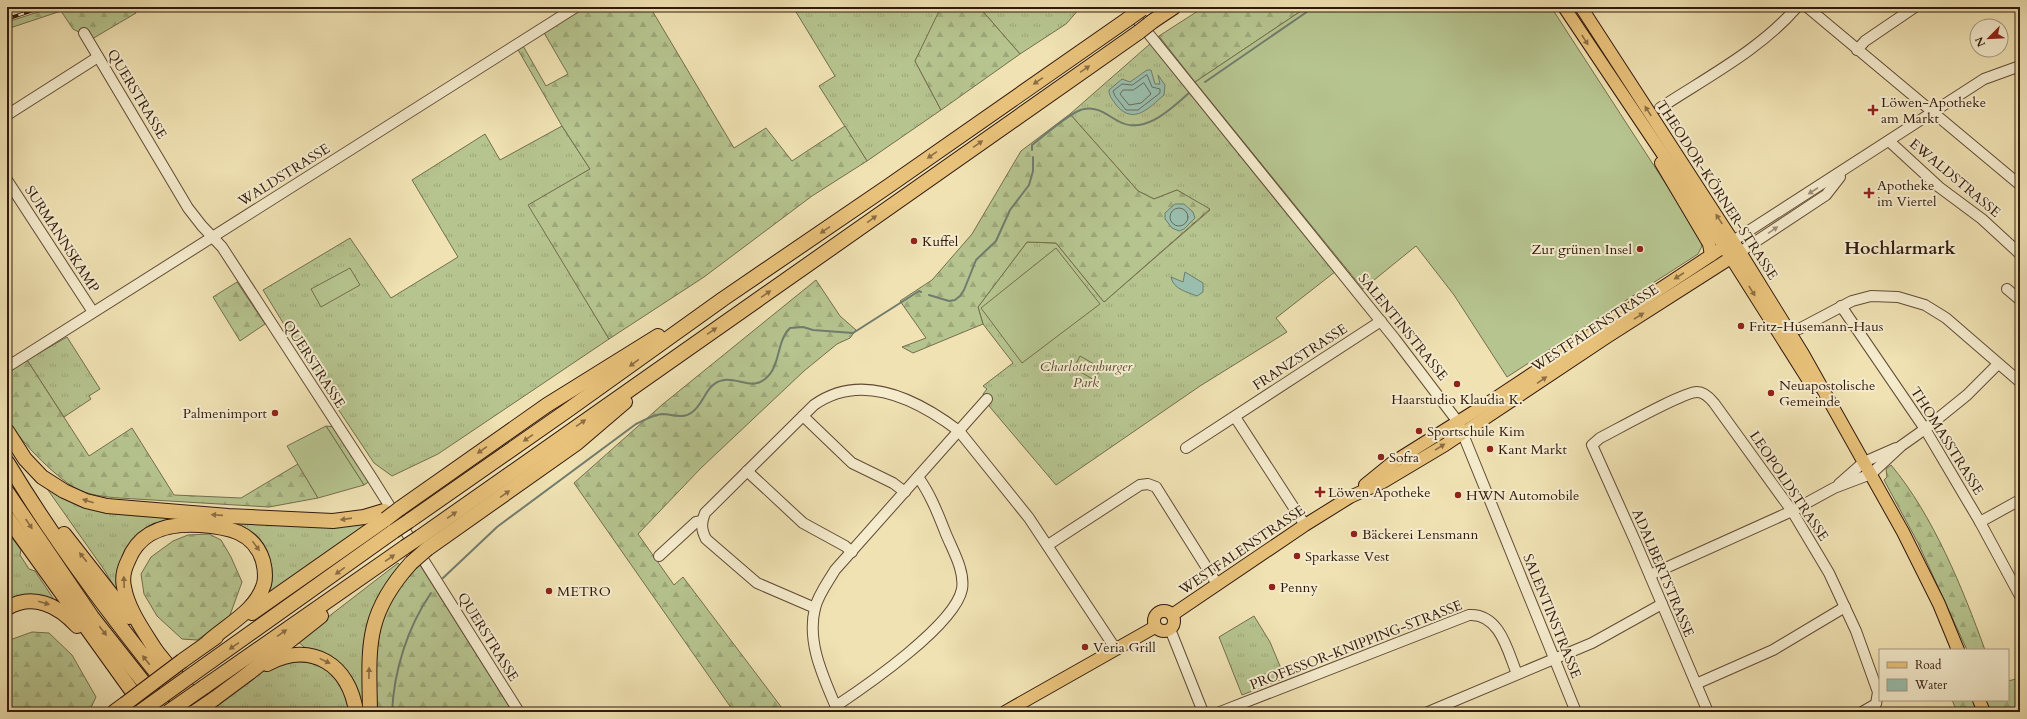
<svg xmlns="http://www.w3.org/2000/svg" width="2027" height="719" font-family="Cardo,serif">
<defs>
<pattern id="grass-tufts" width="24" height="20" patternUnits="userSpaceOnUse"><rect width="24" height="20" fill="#b6c48f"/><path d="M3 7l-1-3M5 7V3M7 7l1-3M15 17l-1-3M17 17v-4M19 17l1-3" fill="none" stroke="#9da87a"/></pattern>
<pattern id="forest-firs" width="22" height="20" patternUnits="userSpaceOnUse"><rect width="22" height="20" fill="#b6c48f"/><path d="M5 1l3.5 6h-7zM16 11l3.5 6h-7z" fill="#9da87a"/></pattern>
</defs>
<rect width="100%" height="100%" fill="#f0e2b3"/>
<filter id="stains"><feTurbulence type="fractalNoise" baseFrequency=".005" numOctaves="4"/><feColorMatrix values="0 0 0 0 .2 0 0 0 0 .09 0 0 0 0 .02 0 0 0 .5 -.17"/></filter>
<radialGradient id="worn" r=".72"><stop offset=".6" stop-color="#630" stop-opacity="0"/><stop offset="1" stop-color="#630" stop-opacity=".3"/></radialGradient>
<!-- grass -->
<g fill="url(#grass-tufts)" stroke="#746e4e">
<path d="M 793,7 L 943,7 L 915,61 L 941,110 L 867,161 L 819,86 L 835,76 Z"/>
<path d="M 979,7 L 1081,7 L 1066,24 L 1020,54 Z"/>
<path d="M 1159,36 L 1264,165 L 1256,172 L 1336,271 L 1276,318 L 1287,332 L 1200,386 L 1056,485 L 989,406 L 983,394 L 987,389 L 983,386 L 1013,363 L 983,324 L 978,307 L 1027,242 L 1056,243 L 1104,302 L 1210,210 L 1177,190 L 1154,199 L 1138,191 L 1070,114 Z"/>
<path d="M 562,126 L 590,169 L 529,205 L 609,339 L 438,454 L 392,476 L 374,463 L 310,367 L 263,290 L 350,238 L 391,298 L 458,257 L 412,180 L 485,134 L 500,160 Z"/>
<path d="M 67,337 L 100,389 L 89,396 L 91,399 L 64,417 L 27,360 Z"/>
<path d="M 326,426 L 335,427 L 370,481 L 364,485 Z"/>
<path d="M 43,483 L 66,498 L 367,524 L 269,593 C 274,579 273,569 268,555 C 252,505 184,524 146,531 L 119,595 L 105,571 Z"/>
<path d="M 7,531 L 21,550 L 20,555 L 29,569 L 35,571 L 55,601 L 7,603 Z"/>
<path d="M 398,563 L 401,566 L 378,597 L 365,712 L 362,712 C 358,689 353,669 330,658 C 325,655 318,655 312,652 C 307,650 302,645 297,641 Z"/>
<path d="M 1254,616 L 1270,642 L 1285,678 L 1242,695 L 1219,637 Z"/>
<path d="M 285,661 L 318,663 L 342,680 L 353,712 L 216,712 L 213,708 L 228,698 L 227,695 L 260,672 Z"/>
</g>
<!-- forest -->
<g fill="url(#forest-firs)" stroke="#746e4e">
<path d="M 54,7 L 133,7 L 136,13 L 92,39 L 73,29 L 61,11 L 7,29 L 7,22 Z"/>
<path d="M 583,7 L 650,7 L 734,148 L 766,128 L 792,161 L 845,126 L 867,161 L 812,196 L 704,277 L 609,339 L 528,205 L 590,169 L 562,126 L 517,48 L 522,44 L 546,86 L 568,74 L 543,31 Z"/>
<path d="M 941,7 L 979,7 L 1020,54 L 941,110 L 915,61 Z"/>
<path d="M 1204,7 L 1307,7 L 1195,82 L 1159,36 Z"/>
<path d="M 1070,114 L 1138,191 L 1154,199 L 1177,190 L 1210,209 L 1104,302 L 1056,243 L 1027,242 L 978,307 L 983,324 L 913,353 L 902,347 L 926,338 L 900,301 L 932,280 L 972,234 L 1021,151 Z"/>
<path d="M 816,280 L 840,316 L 856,330 L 850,338 L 837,344 L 804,371 L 701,468 L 638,534 L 674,585 L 683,577 L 782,708 L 774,712 L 734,712 L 574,483 L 663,404 Z"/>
<path d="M 237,282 L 265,324 L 240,341 L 213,297 Z"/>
<path d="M 27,360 L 89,456 L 132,428 L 174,495 L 241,498 L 298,464 L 318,498 L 269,507 L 119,498 C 105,497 88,495 75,488 C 56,477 13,436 7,415 C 4,404 7,383 7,372 Z"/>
<path d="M 1891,465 C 1933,515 1963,589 1985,650 L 1967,650 L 1918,543 L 1884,480 L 1887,477 L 1886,469 Z"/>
<path d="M 209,534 L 221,540 L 231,557 L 242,582 L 230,615 L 218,626 L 197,640 L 182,639 L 157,616 L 144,594 L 141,574 L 151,557 L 173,541 L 188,535 Z"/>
<path d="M 420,565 L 513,712 L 377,712 C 376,671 372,626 397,590 C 404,581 412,573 420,565 Z"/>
<path d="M 32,632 L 49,633 L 72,655 L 96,697 L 89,712 L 7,712 L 7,641 Z"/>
<path d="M 2020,678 L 2020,712 L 1957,712 L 1952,700 L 2008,700 L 2008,681 Z"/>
</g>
<!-- garden -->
<g fill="#b6c48f" stroke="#746e4e">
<path d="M 1307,7 L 1551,7 L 1673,195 L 1701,241 L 1702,246 L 1698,254 L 1507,377 L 1454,295 L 1416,246 L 1363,289 L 1195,82 Z"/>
<path d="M 1056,248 L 1100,304 L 1022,363 L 981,308 Z"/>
<path d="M 350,268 L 360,285 L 321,307 L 311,289 Z"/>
<path d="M 1080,356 L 1101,368 L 1094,380 L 1074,368 Z"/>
<path d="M 326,426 L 364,485 L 318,498 L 287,446 Z"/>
</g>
<!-- water -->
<g fill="#9abead" stroke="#707c6d">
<path d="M 1147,70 L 1151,70 L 1155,84 L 1160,84 L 1158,75 L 1165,85 L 1164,95 C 1149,108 1134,125 1117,106 C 1113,100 1109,97 1109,90 L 1122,79 L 1130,82 Z"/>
<path d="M 1175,204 L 1184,204 L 1193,212 L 1195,218 L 1184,229 L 1179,231 L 1172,228 L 1165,219 L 1165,213 Z"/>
<path d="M 1185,272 L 1203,283 L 1203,292 L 1197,296 C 1187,292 1173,289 1171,277 L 1183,282 Z"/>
</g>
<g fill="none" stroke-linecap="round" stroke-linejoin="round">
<!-- shore -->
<g stroke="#666c5d" stroke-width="1">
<path d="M 1147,75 L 1152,87 L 1160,89 L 1160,93 L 1138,110 L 1126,110 L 1115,96 L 1113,91 L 1122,84 L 1132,85 Z"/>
<path d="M 1144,83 L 1151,94 L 1141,103 L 1129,105 L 1120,94 L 1123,90 L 1133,90 Z"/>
<circle cx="1179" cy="217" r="9"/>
</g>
<!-- stream -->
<g stroke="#707c6d" stroke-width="2">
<path d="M 1205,82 L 1314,7"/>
<path d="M 1032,150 L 1032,145 C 1044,136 1071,111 1084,109 C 1097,106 1107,115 1118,121 C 1144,136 1171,109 1189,93"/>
<path d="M 929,295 L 949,301 L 955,300 L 960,296 L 964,290 L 976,260 L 996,241 L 1010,210 L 1029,185 L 1033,171 L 1033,157"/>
<path d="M 443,578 L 497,527 L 636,424 C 645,420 652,415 662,414 C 671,414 683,419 691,413 C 705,404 705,383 724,380 C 739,378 752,390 765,379 C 781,367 776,341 790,328 L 803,327 L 813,330 L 853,333 L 919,291 L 921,292"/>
<path d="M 392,712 C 394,671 407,628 431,593"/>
</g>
<!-- minor casing -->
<g stroke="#614b36" stroke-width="12">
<g id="minor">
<path d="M 1127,7 L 1395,339 L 1458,422 L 1576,712"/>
<path d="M 1807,7 L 2020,185"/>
<path d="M 84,33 L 188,208 L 202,226 L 222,247 L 372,478 L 519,712"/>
<path d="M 1857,50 L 1865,41 L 1915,7"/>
<path d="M 1660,108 C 1707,77 1760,50 1797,7"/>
<path d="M 7,115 L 98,57"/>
<path d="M 1889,141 L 1939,187 L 1982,219 L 2020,254"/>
<path d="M 7,180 L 93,312"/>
<path d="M 1733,241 L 1984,79 L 2020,66"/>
<path d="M 1740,252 L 1826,195 L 1840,177"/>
<path d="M 2007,289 L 2020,300"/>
<path d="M 1841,306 L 1925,429 L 1980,522 L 2020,596"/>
<path d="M 1799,329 L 1852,301 L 1871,296 L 1898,297 L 1925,305 L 1946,318 L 2020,382"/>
<path d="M 7,367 L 576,7"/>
<path d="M 803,416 L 852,463 L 893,483 L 905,492"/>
<path d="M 1235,417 L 1305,525"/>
<path d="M 1186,448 L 1381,321"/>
<path d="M 747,471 L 803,523 L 845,546 L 852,552"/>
<path d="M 1839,484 L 1864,462 L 1896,448"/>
<path d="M 1980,522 L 2020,500"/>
<path d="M 1048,545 L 1140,485 L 1148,484 L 1156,487 L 1217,584"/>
<path d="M 659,556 L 696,522 L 702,521"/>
<path d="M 1650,575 L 1792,511 L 1834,488 L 1871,474 L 1901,446 L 1925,429 L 1967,395 L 1998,364"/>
<path d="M 815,608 L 757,583 L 706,539 C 701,529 701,523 705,513 L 814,405 C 862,371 918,400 959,431 L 1029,518 L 1115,648"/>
<path d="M 1170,629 L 1203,712"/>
<path d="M 1696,684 L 1773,650 L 1845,607"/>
<path d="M 836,706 C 866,686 955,625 962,589 C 965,571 953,551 946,534 C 938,514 931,495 918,477"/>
<path d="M 838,712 C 825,680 806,644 815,608 C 818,595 828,582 835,570 L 987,399"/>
<path d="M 1220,712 L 1469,615 C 1500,613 1508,652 1517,674"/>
<path d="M 1428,712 L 1592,643 L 1662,604"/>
<path d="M 1708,712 L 1636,543 L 1592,445 L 1600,438 C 1616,430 1683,392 1697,392 C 1704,392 1710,398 1714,403 L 1792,511 L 1829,573 L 1856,631 L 1878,692 L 1876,704 L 1862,712"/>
</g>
</g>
<!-- major casing -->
<g stroke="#31190d" stroke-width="14">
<g id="major">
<path d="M 1564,7 L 1711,226 L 1807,378 L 1817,386"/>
<path d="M 1581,7 L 1740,252 L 1803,354 L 1903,532 L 1939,604 L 1958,650"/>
<path d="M 1661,163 L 1709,244 L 1711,255"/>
<path d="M 1365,485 L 1392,463 L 1488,403 L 1731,242"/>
<circle cx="1164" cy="621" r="10"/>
<path d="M 1172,615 L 1305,525 L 1350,497 L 1383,482 L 1445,445 L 1607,337 L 1740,252"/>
<path d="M 1979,700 L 1984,712"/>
<path d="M 1005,712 L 1155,627"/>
</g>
</g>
<!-- highway casing -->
<g stroke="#31190d" stroke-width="16">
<g id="highway">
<path d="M 1153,21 L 1174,7"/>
<path d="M 7,431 L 25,459 L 42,477 L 64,491 L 86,501 L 107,506 L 228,516 L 333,521 L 364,517 L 384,511"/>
<path d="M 7,462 C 60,550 123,632 188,712"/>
<path d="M 7,492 L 92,617 L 167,712"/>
<path d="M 399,509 L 547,405 L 658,336"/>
<path d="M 7,517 L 147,712"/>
<path d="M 409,521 L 568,410 L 723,299 L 890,185 L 1128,19"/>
<path d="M 64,534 L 129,617"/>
<path d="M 420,537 C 659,368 899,200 1139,32"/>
<path d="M 427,549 L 577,443 L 625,402"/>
<path d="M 7,608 C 33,593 58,605 77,626"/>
<path d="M 252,613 L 386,519"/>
<path d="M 153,647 L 206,712"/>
<path d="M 158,654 C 146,634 128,611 124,587 C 122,578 124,569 128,561 C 140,529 170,523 200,525 C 227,527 254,531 263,561 C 265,569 266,576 264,584 C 256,611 228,624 208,642"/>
<path d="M 182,661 L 216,637"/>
<path d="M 267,664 C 311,640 350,665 356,712"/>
<path d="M 193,674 L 394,531"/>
<path d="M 204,687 L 405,547"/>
<path d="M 214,699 L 249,673 L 321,616"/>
<path d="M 114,712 L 125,704"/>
<path d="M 370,712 C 369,647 364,615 411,563"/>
</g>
</g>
<!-- minor -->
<use href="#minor" stroke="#f5ecce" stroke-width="10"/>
<!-- major -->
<use href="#major" stroke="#e8c17a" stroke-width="12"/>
<!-- highway -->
<use href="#highway" stroke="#e8c17a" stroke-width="14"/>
<!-- rail casing -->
<g stroke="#31190d" stroke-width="3.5">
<g id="rail">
<path d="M 7,8 L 11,7"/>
<path d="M 7,19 L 43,7"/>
</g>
</g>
<!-- rail -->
<use href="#rail" stroke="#f5ecce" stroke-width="2" stroke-dasharray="6" stroke-linecap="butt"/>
<!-- highway-bridge casing -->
<g stroke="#31190d" stroke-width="16" stroke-linecap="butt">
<g id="highway-bridge">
<path d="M 1128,19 L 1142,9"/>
<path d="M 1139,32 L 1153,21"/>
<path d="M 386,519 L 399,509"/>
<path d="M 394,531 L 409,521"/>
<path d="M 405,547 L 420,537"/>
<path d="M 411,563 L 427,549"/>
<path d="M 125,704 L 182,661"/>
<path d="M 140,712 L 193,674"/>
<path d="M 168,712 L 204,687"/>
<path d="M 195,712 L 214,699"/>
</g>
</g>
<!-- highway-bridge -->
<use href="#highway-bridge" stroke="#e8c17a" stroke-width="14"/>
</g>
<!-- one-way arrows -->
<defs><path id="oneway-solid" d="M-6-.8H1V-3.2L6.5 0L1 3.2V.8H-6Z"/></defs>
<g fill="#8c6d44">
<use href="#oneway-solid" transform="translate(1585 40) rotate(57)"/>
<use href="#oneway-solid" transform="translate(1085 69) rotate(-35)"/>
<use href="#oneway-solid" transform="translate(1038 81) rotate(145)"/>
<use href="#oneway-solid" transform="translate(1648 111) rotate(-123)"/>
<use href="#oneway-solid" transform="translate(978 144) rotate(-35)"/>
<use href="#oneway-solid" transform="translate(932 155) rotate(145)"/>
<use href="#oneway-solid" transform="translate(872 219) rotate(-36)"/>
<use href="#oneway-solid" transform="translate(1719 219) rotate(-123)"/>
<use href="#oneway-solid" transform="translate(825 230) rotate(146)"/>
<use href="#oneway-solid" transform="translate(1679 276) rotate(147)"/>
<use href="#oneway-solid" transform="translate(1752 291) rotate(58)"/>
<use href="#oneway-solid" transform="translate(766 294) rotate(-34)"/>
<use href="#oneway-solid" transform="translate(1639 316) rotate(-32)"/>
<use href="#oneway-solid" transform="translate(712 331) rotate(-34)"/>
<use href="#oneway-solid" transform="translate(634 363) rotate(144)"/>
<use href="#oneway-solid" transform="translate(1542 380) rotate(-34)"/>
<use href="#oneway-solid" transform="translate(581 423) rotate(-35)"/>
<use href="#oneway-solid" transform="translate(528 438) rotate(145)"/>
<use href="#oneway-solid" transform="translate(1440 447) rotate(-32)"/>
<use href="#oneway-solid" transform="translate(482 450) rotate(145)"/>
<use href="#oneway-solid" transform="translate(505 494) rotate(-35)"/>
<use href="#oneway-solid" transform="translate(88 501) rotate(-162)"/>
<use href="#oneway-solid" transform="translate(217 515) rotate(-176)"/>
<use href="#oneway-solid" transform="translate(452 515) rotate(-35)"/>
<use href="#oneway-solid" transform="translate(346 519) rotate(172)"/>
<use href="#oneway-solid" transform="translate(29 524) rotate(56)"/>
<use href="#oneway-solid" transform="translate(256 546) rotate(54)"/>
<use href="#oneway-solid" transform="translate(83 557) rotate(-129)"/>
<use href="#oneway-solid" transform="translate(390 558) rotate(-35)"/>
<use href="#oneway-solid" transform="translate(340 571) rotate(144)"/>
<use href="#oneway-solid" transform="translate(124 582) rotate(-92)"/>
<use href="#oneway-solid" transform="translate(44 603) rotate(16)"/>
<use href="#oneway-solid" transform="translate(103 631) rotate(52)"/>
<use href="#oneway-solid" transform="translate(282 633) rotate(-35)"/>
<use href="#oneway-solid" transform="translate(234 646) rotate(145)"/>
<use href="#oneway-solid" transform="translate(146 660) rotate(-128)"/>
<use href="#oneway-solid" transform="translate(325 661) rotate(26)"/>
<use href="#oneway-solid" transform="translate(369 673) rotate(-89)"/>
</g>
<g fill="#9d8d77">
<use href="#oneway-solid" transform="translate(1813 191) rotate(147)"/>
<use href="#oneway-solid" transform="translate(1773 230) rotate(-34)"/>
</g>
<!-- markers -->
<g fill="#8f2418" stroke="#f5ecce" stroke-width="1.5">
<path d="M1871 104h4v4h4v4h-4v4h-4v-4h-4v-4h4z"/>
<path d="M1867 187h4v4h4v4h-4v4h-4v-4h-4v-4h4z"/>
<circle cx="914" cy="241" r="4"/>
<circle cx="1640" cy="249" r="4"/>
<circle cx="1741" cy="326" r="4"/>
<circle cx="1457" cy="384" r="4"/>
<circle cx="1771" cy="393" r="4"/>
<circle cx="275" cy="413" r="4"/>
<circle cx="1419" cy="431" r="4"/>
<circle cx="1490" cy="449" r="4"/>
<circle cx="1381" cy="457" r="4"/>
<path d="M1318 486h4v4h4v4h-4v4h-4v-4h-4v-4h4z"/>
<circle cx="1458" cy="495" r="4"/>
<circle cx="1354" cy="534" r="4"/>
<circle cx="1297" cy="556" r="4"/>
<circle cx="1272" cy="587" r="4"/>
<circle cx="549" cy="591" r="4"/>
<circle cx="1085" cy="647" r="4"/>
</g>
<g text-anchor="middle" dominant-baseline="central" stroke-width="4" stroke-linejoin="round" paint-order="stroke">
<!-- street labels -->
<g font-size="14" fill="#31190d" stroke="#f5ecce">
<text transform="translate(137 94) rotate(59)">QUERSTRASSE</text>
<text transform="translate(284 175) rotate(-32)">WALDSTRASSE</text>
<text transform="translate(1955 178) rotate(40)">EWALDSTRASSE</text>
<text transform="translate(1717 190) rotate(57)">THEODOR-KÖRNER-STRASSE</text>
<text transform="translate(62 239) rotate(57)">SURMANNSKAMP</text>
<text transform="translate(1403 327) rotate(51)">SALENTINSTRASSE</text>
<text transform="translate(1595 328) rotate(-33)">WESTFALENSTRASSE</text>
<text transform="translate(1300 357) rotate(-33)">FRANZSTRASSE</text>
<text transform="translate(314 364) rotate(57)">QUERSTRASSE</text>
<text transform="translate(1947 441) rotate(58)">THOMASSTRASSE</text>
<text transform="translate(1789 486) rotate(56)">LEOPOLDSTRASSE</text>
<text transform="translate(1242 550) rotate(-34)">WESTFALENSTRASSE</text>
<text transform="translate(1663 573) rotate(67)">ADALBERTSTRASSE</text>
<text transform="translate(1552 616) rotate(68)">SALENTINSTRASSE</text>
<text transform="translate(488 637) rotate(58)">QUERSTRASSE</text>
<text transform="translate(1356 645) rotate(-21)">PROFESSOR-KNIPPING-STRASSE</text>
</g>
<!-- poi labels -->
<g font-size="14" fill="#31190d" stroke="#f5ecce" text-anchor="start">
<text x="1881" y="102">Löwen-Apotheke<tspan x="1881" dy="16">am Markt</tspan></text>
<text x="1877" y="185">Apotheke<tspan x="1877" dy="16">im Viertel</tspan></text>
<text x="922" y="241">Kuffel</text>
<text x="1632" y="249" text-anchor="end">Zur grünen Insel</text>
<text x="1749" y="326">Fritz-Husemann-Haus</text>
<text x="1779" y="385">Neuapostolische<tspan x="1779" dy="16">Gemeinde</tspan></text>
<text x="1457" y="399" text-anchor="middle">Haarstudio Klaudia K.</text>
<text x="267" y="413" text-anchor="end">Palmenimport</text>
<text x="1427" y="431">Sportschule Kim</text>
<text x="1498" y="449">Kant Markt</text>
<text x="1389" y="457">Sofra</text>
<text x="1328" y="492">Löwen Apotheke</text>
<text x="1466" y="495">HWN Automobile</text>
<text x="1362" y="534">Bäckerei Lensmann</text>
<text x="1305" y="556">Sparkasse Vest</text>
<text x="1280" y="587">Penny</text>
<text x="557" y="591">METRO</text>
<text x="1093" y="647">Veria Grill</text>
</g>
<!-- park labels -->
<g font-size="14" font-style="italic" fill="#594c34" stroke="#f5ecce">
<text x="1086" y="366">Charlottenburger<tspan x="1086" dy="16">Park</tspan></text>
</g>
<!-- district labels -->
<g font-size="18" font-weight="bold" fill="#31190d" stroke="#f5ecce">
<text x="1900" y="248">Hochlarmark</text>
</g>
</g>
<!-- margin -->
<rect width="2027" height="719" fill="none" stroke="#f0e2b3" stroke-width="24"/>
<rect x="8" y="8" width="2011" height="703" fill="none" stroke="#31190d" stroke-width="2"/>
<rect x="12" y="12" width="2003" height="695" fill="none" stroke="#31190d"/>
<!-- legend -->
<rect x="1879" y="649" width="130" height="52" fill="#f5ecce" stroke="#a79881"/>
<rect x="1887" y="662" width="20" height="6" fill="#e8c17a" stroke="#a79881"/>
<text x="1915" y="669" font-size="12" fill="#31190d">Road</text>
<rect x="1887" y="679" width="20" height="12" fill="#9abead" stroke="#a79881"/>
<text x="1915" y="689" font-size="12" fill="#31190d">Water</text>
<!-- north arrow -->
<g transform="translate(1989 38) rotate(246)"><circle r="19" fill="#f5ecce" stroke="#a79881"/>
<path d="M0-3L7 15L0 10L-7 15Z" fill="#8f2418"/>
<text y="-6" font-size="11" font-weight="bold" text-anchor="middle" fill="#31190d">N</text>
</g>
<rect width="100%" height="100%" filter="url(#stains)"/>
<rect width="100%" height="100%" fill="url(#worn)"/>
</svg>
